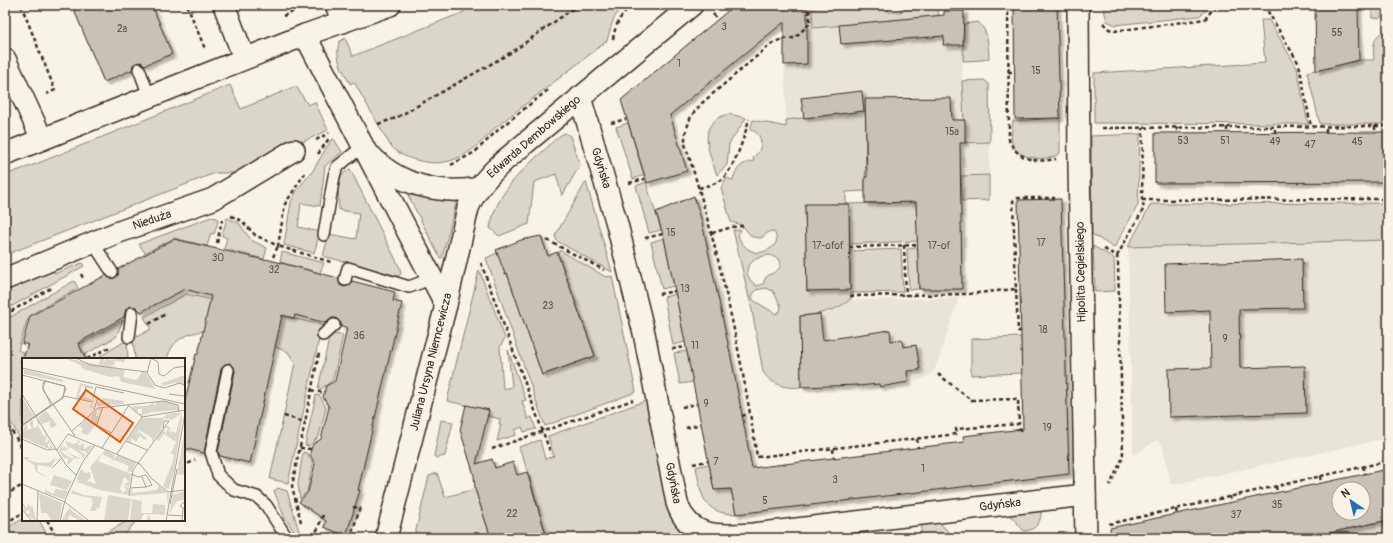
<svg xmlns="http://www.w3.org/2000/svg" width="1393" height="543" font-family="Pangolin,sans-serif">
<defs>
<filter id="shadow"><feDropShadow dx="3.5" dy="3.5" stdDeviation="1" flood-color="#0004"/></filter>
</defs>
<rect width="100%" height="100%" fill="#f7f3e8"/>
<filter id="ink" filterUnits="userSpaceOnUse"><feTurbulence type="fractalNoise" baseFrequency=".025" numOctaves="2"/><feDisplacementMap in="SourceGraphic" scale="8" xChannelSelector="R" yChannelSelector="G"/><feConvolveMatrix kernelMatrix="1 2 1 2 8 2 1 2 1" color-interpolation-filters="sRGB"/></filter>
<g filter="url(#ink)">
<!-- built -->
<g fill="#e9e4d9">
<path d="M 944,11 L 968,11 L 968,24 L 964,25 L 962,81 L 965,143 L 990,142 L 989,175 L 961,176 L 962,201 L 865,203 L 866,121 L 869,110 L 786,120 L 784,42 L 797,42 L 808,28 L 943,15 Z"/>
<path d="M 1388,240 L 1388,438 L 1171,485 L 1163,447 L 1157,440 L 1133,456 L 1128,247 Z"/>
<path d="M 959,298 L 935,369 L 929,375 L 920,380 L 880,387 L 879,384 L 860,386 L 823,386 L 824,351 L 820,314 L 827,313 L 850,300 Z"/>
</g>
<!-- green -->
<g fill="#dbd6cb" stroke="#8b8074" fill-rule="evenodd">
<path d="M 461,5 L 624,5 C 614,13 610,29 607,41 L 496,127 C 473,152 452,170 416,160 C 405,157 397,153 390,145 L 354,82 L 350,84 C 342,68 335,61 339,42 L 345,38 L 353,56 L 464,12 Z"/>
<path d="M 818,5 L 888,5 L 889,12 L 901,12 L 901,5 L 937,5 L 939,16 L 813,28 L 812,10 Z"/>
<path d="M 1103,5 L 1210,5 L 1207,10 L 1199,16 L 1115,25 L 1107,21 Z"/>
<path d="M 1372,5 L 1388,5 L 1388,9 L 1382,10 L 1381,18 L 1372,18 Z"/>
<path d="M 1261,20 L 1269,20 L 1297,68 L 1308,124 L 1094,123 L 1094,73 L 1265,63 Z"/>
<path d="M 978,22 C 989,32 988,44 989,58 L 983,60 L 963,61 L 964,24 Z"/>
<path d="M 1388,31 L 1388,124 L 1320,124 L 1307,72 L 1359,60 L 1374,60 C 1373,48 1372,33 1388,31 Z"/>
<path d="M 984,80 L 989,84 L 990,142 L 965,143 L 962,81 Z"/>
<path d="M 230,85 L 241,109 L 296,86 L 308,105 L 315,102 L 328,130 L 236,173 L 215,173 L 5,255 L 5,175 L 36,164 Z"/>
<path d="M 870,110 L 866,121 L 865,191 L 846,192 L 846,204 L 805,205 L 807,291 L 850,289 L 850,251 L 901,249 L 903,292 L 851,293 L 851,299 C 835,312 819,314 800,316 L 801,387 C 786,389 772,385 763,372 L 752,310 L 733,230 L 741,230 L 738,235 C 741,245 748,251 758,253 C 769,251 782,245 774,232 L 770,231 L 761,238 L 752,237 L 742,225 L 731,222 L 721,188 L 726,178 L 733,180 C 735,169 743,162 754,161 L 753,157 C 764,151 764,132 750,130 L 753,120 L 786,127 L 786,120 ZM 770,255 L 780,260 C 783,271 773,272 766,277 L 763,284 L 757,286 C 737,272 750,257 770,255 ZM 766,288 L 773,291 L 781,306 L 780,311 L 776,314 L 753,300 L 752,296 L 756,290 Z"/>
<path d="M 729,114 L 746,118 L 729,144 L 727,165 L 717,175 C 709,154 695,121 729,114 Z"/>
<path d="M 1060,118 L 1060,153 C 1052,162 1022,159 1015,149 C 1009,142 1012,129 1013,121 Z"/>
<path d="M 628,123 L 644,175 L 633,179 L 616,127 Z"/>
<path d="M 565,133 L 570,136 L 580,165 L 562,196 L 556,174 L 534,182 L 529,224 L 499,236 L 490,228 C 496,194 519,173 543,151 C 550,145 557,136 565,133 Z"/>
<path d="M 1140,134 L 1138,205 L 1114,248 L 1092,234 L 1091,136 Z"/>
<path d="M 334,139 L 342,152 L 325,166 L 320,206 L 301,203 L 298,227 L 320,232 L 314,253 L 284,245 L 291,202 L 297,190 L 312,172 L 331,140 Z"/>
<path d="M 350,169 L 400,268 L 401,274 L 398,276 L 323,256 L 329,234 L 356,239 L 359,213 L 339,210 C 339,195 334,176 350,169 Z"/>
<path d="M 989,175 L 989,200 L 962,201 L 961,176 Z"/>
<path d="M 586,182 L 612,272 L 557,241 L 555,236 Z"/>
<path d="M 646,182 L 661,230 L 649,233 L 636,186 Z"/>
<path d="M 408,195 L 431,197 L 458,196 L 442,258 L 440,258 Z"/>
<path d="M 916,202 L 918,241 L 850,244 L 849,204 Z"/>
<path d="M 1388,203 L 1388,240 L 1128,247 L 1151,204 Z"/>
<path d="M 211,217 L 217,218 L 218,221 L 214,234 L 211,233 L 207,246 L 174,238 L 145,253 L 139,244 Z"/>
<path d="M 227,218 L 239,223 L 251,240 L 267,248 L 264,259 L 224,249 L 227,238 L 222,236 Z"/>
<path d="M 664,238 L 674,286 L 662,289 L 651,242 Z"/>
<path d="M 1093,246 L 1114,258 L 1115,291 L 1095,292 Z"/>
<path d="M 918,248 L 919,289 L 909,290 L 907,249 Z"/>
<path d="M 559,251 L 561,251 L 606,277 L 612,276 L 636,392 L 545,426 L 486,258 L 497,253 L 507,273 L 542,375 L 595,356 L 558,254 Z"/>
<path d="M 282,252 L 324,263 L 320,273 L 280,262 Z"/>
<path d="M 82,263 L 84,266 L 5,310 L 5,289 L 51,271 L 56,273 Z"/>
<path d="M 479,270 L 505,338 L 500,347 L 503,389 L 512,387 L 508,350 L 526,400 L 522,401 L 528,419 L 532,417 L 536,429 L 524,432 L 522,427 L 515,430 L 516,435 L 497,441 L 501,424 L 499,424 L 500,419 L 488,416 L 489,410 L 447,401 Z"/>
<path d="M 74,281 L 78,288 L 35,312 L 32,321 L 27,320 L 18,350 L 24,353 L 20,361 L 23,368 L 22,442 L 5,412 L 5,320 Z"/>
<path d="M 186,294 L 322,325 L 288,483 L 270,479 L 295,363 L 288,352 L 275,347 L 203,331 C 185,334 172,340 167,359 L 135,359 L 133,339 L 151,329 L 144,317 Z"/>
<path d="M 676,294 L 685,342 L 673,345 L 664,297 Z"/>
<path d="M 123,320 L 116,337 L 84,355 L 78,345 Z"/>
<path d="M 330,334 L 343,335 L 333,380 L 321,389 L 318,389 Z"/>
<path d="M 1021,337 L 1023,373 L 971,375 L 971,339 Z"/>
<path d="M 127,340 L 128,359 L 96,359 Z"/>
<path d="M 687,351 L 693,382 L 680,384 L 674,353 Z"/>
<path d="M 316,395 L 320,396 L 326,408 L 319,436 L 309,446 L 305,445 Z"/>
<path d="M 648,400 L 666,502 L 680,532 L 679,538 L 547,538 L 528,472 L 519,447 L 540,440 L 545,459 L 554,456 L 548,436 Z"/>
<path d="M 441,420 L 453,422 L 445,456 L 437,458 L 434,456 Z"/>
<path d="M 303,452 L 307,453 L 313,464 L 307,491 L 300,499 L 298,484 Z"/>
<path d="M 709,464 L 714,490 L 731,489 L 736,514 C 702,514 701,494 696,467 Z"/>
<path d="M 437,473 L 445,497 L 475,489 L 491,538 L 414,538 L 429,476 Z"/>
<path d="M 278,488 L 287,491 L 301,538 L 298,538 L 284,516 L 274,491 Z"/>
<path d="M 1041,509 C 1042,521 1037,530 1024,531 L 1008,513 Z"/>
<path d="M 23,519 L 39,520 L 49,538 L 5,538 L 5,529 Z"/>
<path d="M 129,520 L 137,520 L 122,538 L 97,538 Z"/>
<path d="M 1388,520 L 1388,538 L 1306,538 Z"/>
<path d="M 938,521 L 954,538 L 920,538 L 922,524 Z"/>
</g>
<!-- building -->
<g fill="#c8c1b6" stroke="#3b2a1e" fill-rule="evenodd" filter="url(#shadow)">
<path d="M 72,5 L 152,5 L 172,54 L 145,65 L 141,62 L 136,63 L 133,65 L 132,70 L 104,82 Z"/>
<path d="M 735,5 L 807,5 L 807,64 L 784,65 L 784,22 L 670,115 L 687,171 L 647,183 L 621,100 Z"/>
<path d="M 1014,5 L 1057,5 L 1060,118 L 1015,119 Z"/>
<path d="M 1315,5 L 1358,5 L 1359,60 L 1316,71 Z"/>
<path d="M 944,11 L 964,11 L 963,45 L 943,45 L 944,36 L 841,44 L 839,25 L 944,15 Z"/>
<path d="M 862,91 L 864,111 L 804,118 L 801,98 Z"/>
<path d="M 951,98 L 952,120 L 965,120 L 965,143 L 960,143 L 962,289 L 919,289 L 916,202 L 865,203 L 865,177 L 867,177 L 865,99 Z"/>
<path d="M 1388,132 L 1388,182 L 1155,183 L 1155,133 Z"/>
<path d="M 694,196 L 702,222 L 733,367 L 752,468 L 964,442 L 963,436 L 1023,429 L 1018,200 L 1061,199 L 1069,474 L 736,514 L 731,489 L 714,490 L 674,286 L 664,238 L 656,212 Z"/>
<path d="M 805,204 L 849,204 L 850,290 L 807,291 Z"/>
<path d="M 541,236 L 548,256 L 557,252 L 595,356 L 542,375 L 507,273 L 505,274 L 496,250 L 521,240 Z"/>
<path d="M 174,239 L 265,260 L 266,259 L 338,278 L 340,285 L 344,287 L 350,285 L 352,281 L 395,292 L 393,301 L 402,303 L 358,490 L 360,490 L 346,536 L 324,527 L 326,521 L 299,502 L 308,492 L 315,464 L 310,455 L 311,449 L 313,444 L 321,439 L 329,407 L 323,397 L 326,386 L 335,381 L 347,328 L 341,327 L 341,323 L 336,318 L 332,318 L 326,323 L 295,315 L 294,318 L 282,315 L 250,463 L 220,456 L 218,452 L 235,371 L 234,367 L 230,363 L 225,364 L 221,369 L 204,453 L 184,448 L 184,405 L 196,354 L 198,354 L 211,296 L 185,289 L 141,312 L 136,307 L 129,307 L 126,309 L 124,317 L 78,343 L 86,359 L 23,359 L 28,344 L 22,344 L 30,316 L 106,275 L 109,278 L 115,278 L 118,275 L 118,269 Z"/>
<path d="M 1302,259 L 1303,308 L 1239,309 L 1240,368 L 1305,366 L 1306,413 L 1169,417 L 1168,369 L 1211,368 L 1210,310 L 1166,312 L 1165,264 Z"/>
<path d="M 820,314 L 823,340 L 890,330 L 891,341 L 902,339 L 903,347 L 916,345 L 920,370 L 907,371 L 908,382 L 880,387 L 879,384 L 858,386 L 858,385 L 801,387 L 800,316 Z"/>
<path d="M 466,405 L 489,410 L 476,464 L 492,459 L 495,468 L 513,462 L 517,475 L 527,472 L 547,538 L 491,538 L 475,489 L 474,475 L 460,430 Z"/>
<path d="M 1388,469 L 1388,520 L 1306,538 L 1111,538 L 1110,528 ZM 1339,489 L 1363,489 L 1363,513 L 1339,513 Z"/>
</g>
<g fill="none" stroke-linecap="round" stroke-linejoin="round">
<!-- service casing -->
<g stroke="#3b2a1e" stroke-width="14">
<g id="service">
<path d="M 139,69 L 149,96"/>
<path d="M 324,235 L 334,176 L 337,167 L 362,147"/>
<path d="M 93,243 L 112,272"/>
<path d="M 345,280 L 348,268 L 409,287 L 433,278"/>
<path d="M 323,335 L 334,325"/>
<path d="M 129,337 L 132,313"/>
<path d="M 228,370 L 211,452 L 218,475 L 234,490 L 257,497 L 266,505 L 287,538"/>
</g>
</g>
<!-- minor casing -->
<g stroke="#3b2a1e" stroke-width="24">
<g id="minor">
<path d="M 224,5 L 244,58"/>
<path d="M 336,5 L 343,22"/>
<path d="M 390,5 L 305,35 L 446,305"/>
<path d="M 1078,5 L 1079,167 L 1086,538"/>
<path d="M 5,59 L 42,139"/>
<path d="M 580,97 L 617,224 L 644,333 L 677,503 C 689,540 721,536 753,534 L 1085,495"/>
<path d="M 5,154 L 305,35"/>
<path d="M 371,156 C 398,185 440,195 479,188"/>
<path d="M 5,279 L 116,233 L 213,199 L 294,150"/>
<path d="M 386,538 L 446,305 L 468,208 C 476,188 490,174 505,160 L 692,5"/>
</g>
</g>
<!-- path -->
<g stroke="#3b2a1e" stroke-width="2.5" stroke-dasharray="4 3" stroke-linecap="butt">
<path d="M 21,5 L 55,90 L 47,94"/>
<path d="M 187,5 L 205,49"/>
<path d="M 813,5 L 809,8 L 810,23 L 795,38 L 782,39 L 771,44 L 702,103 L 691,116 L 685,134 L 685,144 C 718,246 741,352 757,457 L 957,434 L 956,429 L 1019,424 L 1022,433"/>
<path d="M 1008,5 L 1009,140 C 1017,160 1036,163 1056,159"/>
<path d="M 1264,5 L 1299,64 L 1311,127"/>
<path d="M 713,14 L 718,19"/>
<path d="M 283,16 L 309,5"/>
<path d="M 1103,23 L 1109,29 L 1114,31 L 1198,20 L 1205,19 L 1216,5"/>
<path d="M 613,39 C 615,25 621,14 632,5"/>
<path d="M 1008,72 L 1014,72"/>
<path d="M 611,123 L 626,119"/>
<path d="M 378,124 L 396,118 L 512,52 L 578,5"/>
<path d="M 1375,126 L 1375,132"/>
<path d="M 1177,127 L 1177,133"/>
<path d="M 1227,127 L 1227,133"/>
<path d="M 1102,128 L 1388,126"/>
<path d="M 1326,132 L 1326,127"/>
<path d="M 1275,133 L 1275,127"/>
<path d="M 316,140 L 329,133"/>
<path d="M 318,154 L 330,137"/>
<path d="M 451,165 L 475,152 L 500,128 L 548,90"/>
<path d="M 629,183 L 645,179"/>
<path d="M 699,188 C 706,186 714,184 720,181 C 734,171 745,135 749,119"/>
<path d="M 1142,200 L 1388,199"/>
<path d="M 231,216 L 242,221 L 255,235 L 278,246 L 285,204 L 305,173"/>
<path d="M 712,233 L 732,227 L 743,226"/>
<path d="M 645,238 L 663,234"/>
<path d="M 547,240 L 604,270"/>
<path d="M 217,243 L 222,220"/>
<path d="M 904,245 L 906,296"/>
<path d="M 849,247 L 918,245"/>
<path d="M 1104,249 L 1117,256 L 1118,263 L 1123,457 L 1110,485"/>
<path d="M 1117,256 L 1144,208 L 1142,200 L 1143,128"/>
<path d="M 273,257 L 278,246 L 331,262"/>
<path d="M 481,263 L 551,454"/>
<path d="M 81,274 L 84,280"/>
<path d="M 1016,289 L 1018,331 L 1021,331"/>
<path d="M 659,294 L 675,291"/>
<path d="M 850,296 L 968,294 L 1016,289 L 1013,201 L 1018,198 L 1055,198"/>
<path d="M 5,315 L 51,288"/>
<path d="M 149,324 L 167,313"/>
<path d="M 672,349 L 686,347"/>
<path d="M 87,359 L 112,346"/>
<path d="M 938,374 L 971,400 L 1018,399 L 1019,424"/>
<path d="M 311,390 L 324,393"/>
<path d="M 682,407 L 697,404"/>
<path d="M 284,416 L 305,422"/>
<path d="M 742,416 L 749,414"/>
<path d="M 5,419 L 23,450"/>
<path d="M 686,428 L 701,424"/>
<path d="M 917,439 L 918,448"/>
<path d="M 300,448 L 311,449"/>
<path d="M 492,449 L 633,400"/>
<path d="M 833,449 L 834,458"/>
<path d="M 184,461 L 186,465 L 195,460"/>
<path d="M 693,464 L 708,461"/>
<path d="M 1363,466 L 1365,474"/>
<path d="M 1320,476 L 1321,483"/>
<path d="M 1276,486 L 1277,493"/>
<path d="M 5,495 L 23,485"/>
<path d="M 1230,496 L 1231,503"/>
<path d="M 353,507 L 360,508 L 352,533 L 363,537"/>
<path d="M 1176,509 L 1177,515"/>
<path d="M 47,520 L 57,538"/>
<path d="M 301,522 L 292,486 L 319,353"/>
<path d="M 5,523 L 23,513"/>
<path d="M 1109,524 L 1388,461"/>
<path d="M 314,538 L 323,515"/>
</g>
<!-- service -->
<use href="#service" stroke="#f7f3e8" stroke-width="11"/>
<!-- minor -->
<use href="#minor" stroke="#f7f3e8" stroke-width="21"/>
</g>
</g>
<g text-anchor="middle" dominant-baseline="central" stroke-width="3" stroke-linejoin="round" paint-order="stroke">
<!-- number labels -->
<g font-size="10" fill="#5e5044">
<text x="724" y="27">3</text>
<text x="122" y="29">2a</text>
<text x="1337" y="33">55</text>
<text x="679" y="64">1</text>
<text x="1036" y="71">15</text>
<text x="952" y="132">15a</text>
<text x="1183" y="141">53</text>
<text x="1225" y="141">51</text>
<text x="1275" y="142">49</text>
<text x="1357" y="142">45</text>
<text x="1310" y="145">47</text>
<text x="671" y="233">15</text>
<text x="1041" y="243">17</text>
<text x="828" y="246">17-ofof</text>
<text x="939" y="246">17-of</text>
<text x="218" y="258">30</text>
<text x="274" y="270">32</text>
<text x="685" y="289">13</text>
<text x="548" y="306">23</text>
<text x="1043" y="330">18</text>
<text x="359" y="336">36</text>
<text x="1225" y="339">9</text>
<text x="695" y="346">11</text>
<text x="706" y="404">9</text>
<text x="1047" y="428">19</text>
<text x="716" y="462">7</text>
<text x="923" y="469">1</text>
<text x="835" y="480">3</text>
<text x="765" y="501">5</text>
<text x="1277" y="505">35</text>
<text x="512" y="514">22</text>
<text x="1236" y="515">37</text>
</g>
<!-- street labels -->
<g font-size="12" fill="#3b2a1e" stroke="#f7f3e8">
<text transform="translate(534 137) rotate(-41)">Edwarda Dembowskiego</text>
<text transform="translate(601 168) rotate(73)">Gdyńska</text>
<text transform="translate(152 220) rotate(-19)">Nieduża</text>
<text transform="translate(1081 272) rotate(-91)">Hipolita Cegielskiego</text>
<text transform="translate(431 362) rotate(-76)">Juliana Ursyna Niemcewicza</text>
<text transform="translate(673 483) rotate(79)">Gdyńska</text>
<text transform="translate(1000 505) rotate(-7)">Gdyńska</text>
</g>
</g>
<!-- overview -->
<g transform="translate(22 358)">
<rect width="163" height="163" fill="#f7f3e8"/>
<path d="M 43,0 L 103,12 L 101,19 L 105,20 L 115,22 L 120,14 L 123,14 L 134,31 L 99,24 L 97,18 L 88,19 L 61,11 L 58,7 ZM 79,0 L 82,0 L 82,4 L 84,0 L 87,2 L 109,0 L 103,1 L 102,4 L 93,3 L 92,8 L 97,10 L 92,9 L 91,6 L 90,9 L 76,7 ZM 2,11 L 41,22 L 41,24 L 2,16 ZM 163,17 L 163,27 L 152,25 L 140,28 L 140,25 ZM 58,25 L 65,27 L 62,29 L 60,27 L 57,37 L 72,42 L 72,46 L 69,47 L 71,49 L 72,46 L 71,51 L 67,48 L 72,44 L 54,40 ZM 81,40 L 102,43 L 102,46 L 75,48 L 75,43 L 79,44 ZM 2,42 L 12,58 L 0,66 L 0,44 ZM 143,43 L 155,47 L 157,52 L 130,54 L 119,58 L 117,56 L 120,55 L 120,51 L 116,51 L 116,55 L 109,48 L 125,48 L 131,45 L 134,48 L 133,44 ZM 80,50 L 75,66 L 65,77 L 59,74 L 61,70 L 57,68 L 67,59 L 69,65 L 70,56 L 75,53 L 74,58 L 76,58 L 79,53 L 75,52 ZM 24,53 L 35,67 L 30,70 L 27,67 L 29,63 L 20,66 L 16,59 ZM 146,55 L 149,58 L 148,55 L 159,55 L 160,61 L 152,112 L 147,131 L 145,131 L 141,128 L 150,106 L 152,97 L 149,95 L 154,84 L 142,76 L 137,83 L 134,81 L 144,68 L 146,68 L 149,71 L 148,73 L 144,69 L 142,73 L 144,76 L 145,71 L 150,76 L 149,73 L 154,75 L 159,56 L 150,62 L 142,60 L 139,72 L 130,84 L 130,80 L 117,72 L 114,77 L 117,74 L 125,80 L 122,82 L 118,78 L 114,84 L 109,80 L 109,85 L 105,83 L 120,60 L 141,60 ZM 15,60 L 18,65 L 16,68 L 22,79 L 24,77 L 18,66 L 25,77 L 23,84 L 25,85 L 26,81 L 29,85 L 26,86 L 26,89 L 28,90 L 29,86 L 31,90 L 27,91 L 0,79 L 2,69 L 5,66 L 6,72 L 10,70 L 7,65 L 11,62 L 11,69 L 13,70 L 16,67 ZM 163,71 L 163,116 L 156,117 L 155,116 ZM 54,82 L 60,84 L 56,85 L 57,88 L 62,85 L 62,91 L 69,87 L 61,83 L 71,88 L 65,96 L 63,93 L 57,93 L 64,97 L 61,101 L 60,97 L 48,89 L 44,93 L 40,92 L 39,94 L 51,101 L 52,99 L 44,94 L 60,101 L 53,100 L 47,106 L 48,109 L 45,104 L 47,101 L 42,100 L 37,93 L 41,85 L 40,91 L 43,88 L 44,92 L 46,89 L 43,83 L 52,86 L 56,84 ZM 83,92 L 93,97 L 89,106 L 90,101 L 80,96 L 76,103 L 109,116 L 107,129 L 102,127 L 107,123 L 102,119 L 98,131 L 101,135 L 104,132 L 102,128 L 107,130 L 107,137 L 78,132 L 55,124 L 59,121 L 54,123 L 59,111 L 63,115 L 68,114 L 69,119 L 65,123 L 74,126 L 68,109 ZM 95,97 L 114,105 L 109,114 L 105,113 L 107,108 L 92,102 L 90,107 L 92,101 ZM 0,99 L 7,99 L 6,102 L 16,105 L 29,104 L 32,100 L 33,102 L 29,109 L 16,107 L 15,113 L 25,119 L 14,114 L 12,107 ZM 32,117 L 50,123 L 45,132 L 28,127 ZM 136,127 L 147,136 L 146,149 L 145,135 L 108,138 L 109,131 L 111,135 L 133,132 L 136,131 ZM 23,131 L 31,136 L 34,131 L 46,133 L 42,141 L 23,135 ZM 50,132 L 62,137 L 80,139 L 77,151 L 75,149 L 74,153 L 68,153 L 71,145 L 69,140 L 49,136 ZM 163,133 L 162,142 L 155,143 L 147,156 L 151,137 ZM 17,135 L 40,145 L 37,163 L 30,163 L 25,155 L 19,155 ZM 86,137 L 109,141 L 106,163 L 82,163 ZM 110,141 L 120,143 L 119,155 L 130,155 L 131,146 L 143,147 L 143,157 L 127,156 L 129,163 L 124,163 L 127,156 L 122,156 L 118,163 L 108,163 ZM 0,144 L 5,150 L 6,145 L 9,150 L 10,146 L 14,163 L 4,156 L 9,155 L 6,152 L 3,154 ZM 47,150 L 54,156 L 64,163 L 54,163 L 55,161 L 47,157 L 46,163 L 39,163 L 42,159 L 44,160 L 42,158 Z" fill="#dbd6cb"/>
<path fill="none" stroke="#aca397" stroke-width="1" d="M 54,0 L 68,7 L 125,14M 129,0 L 125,15 L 133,27 L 142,30 L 158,25 L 163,28M 129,0 L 136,4 L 137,16 L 142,18 L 152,10 L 163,8M 0,10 L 163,46M 0,17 L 42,28 L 44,31 L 40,40 L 0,67M 25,23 L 21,25 L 21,32 L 53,78M 0,36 L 44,107 L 55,118M 147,36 L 163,38M 42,38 L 70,44M 62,38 L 64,28 L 71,30M 71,40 L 74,29 L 102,35M 107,48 L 120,59M 81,49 L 75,67 L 89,75M 76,50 L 142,43 L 156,47 L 157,54M 72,52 L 76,39M 120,59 L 163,52M 0,67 L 29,47 L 21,30 L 23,23 L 43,28 L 41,40 L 0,68M 50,73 L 76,50M 46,76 L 118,106 L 129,120 L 146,134 L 163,132M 0,81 L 25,92 L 34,91M 104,83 L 125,92M 80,90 L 107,47M 35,92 L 46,76M 95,96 L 120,59M 30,110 L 40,100M 109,116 L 116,119 L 124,117 L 130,127 L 124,129 L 120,119M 0,126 L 43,144 L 67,163M 108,130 L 124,129M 107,138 L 111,112 L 147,63 L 142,63 L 141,70M 163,143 L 158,148 L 163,151M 148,146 L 155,111M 0,151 L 9,162M 146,157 L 161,158M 15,163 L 16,133M 38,163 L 43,142 L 60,105 L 73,87M 144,163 L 163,55M 160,163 L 161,150"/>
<path fill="#e8590c" fill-opacity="0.15" stroke="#e8590c" stroke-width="2" d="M 64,32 L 111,65 L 98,84 L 51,51 Z"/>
<rect width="163" height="163" fill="none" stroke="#3b2a1e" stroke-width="2"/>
</g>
<!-- margin -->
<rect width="1393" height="543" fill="none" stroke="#f7f3e8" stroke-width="20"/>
<rect x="10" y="10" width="1373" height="523" fill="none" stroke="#3b2a1e" stroke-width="1.5" filter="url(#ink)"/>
<!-- north arrow -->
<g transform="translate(1351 501) rotate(325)"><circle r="19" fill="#f7f3e8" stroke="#aca397"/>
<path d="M0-3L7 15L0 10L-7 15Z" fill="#1f6fb2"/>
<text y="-6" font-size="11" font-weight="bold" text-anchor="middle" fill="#3b2a1e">N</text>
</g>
</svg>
